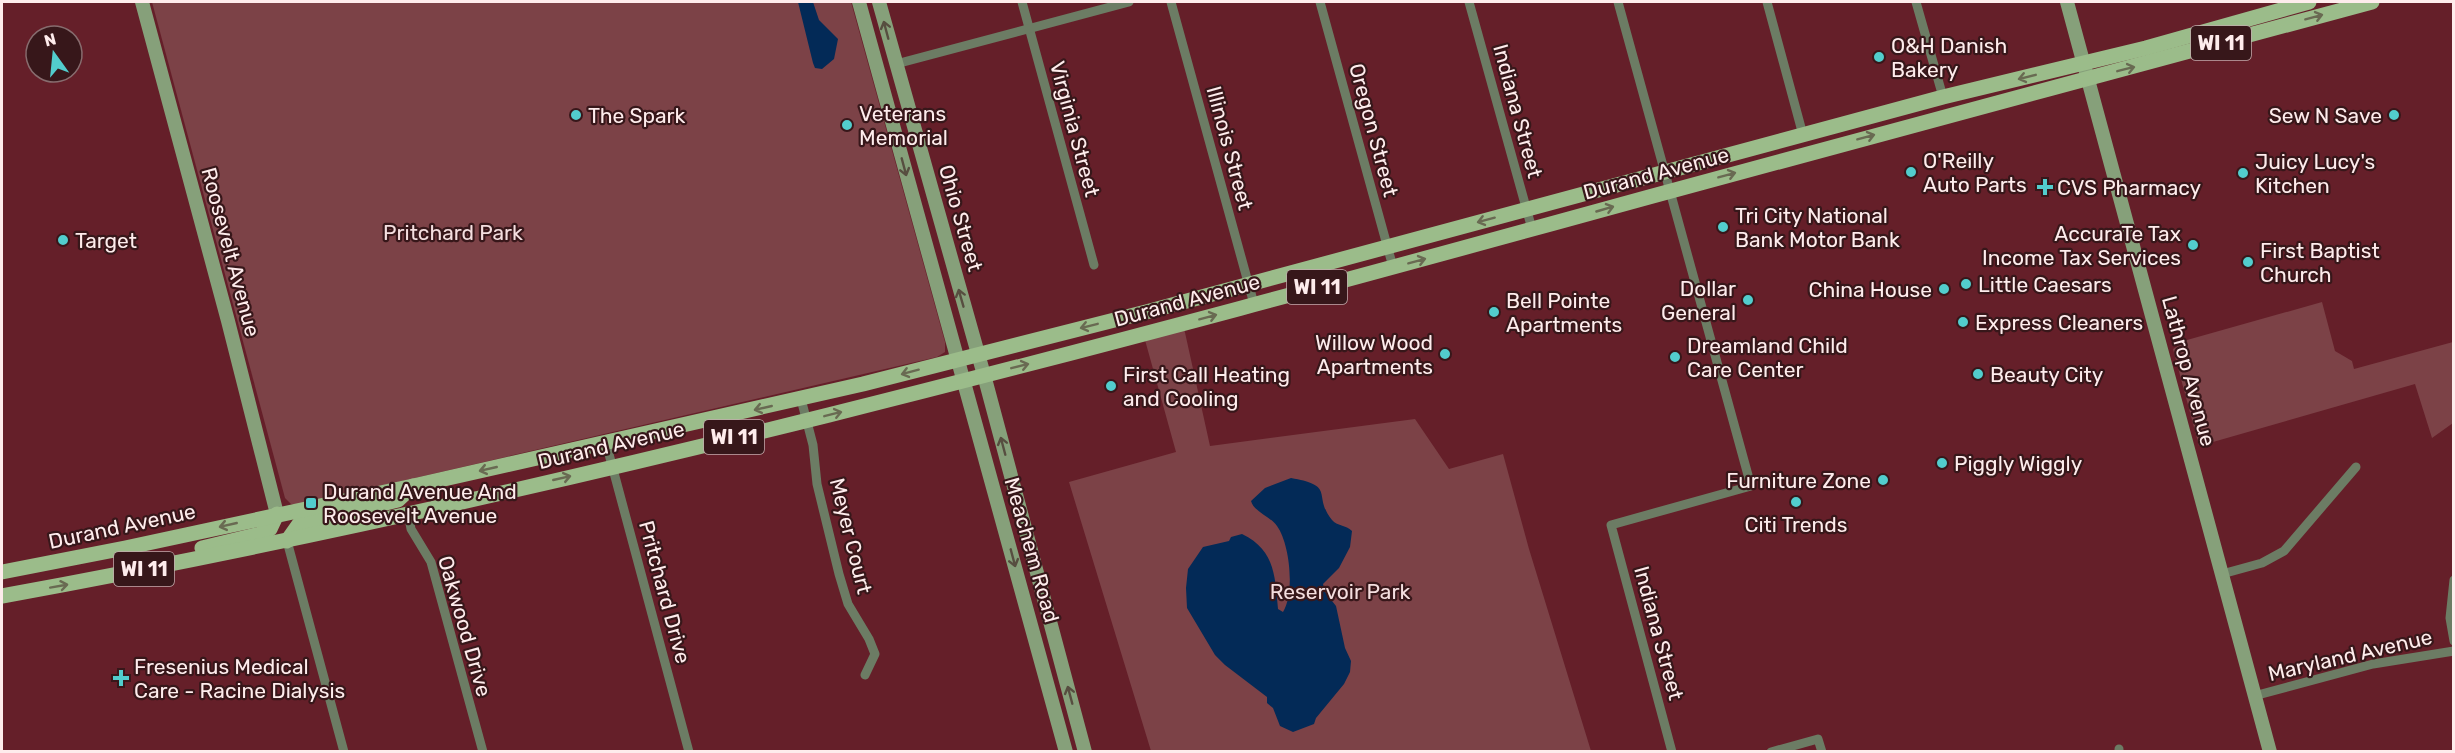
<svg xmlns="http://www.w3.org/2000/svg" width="2455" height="753" font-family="Rubik,sans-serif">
<rect width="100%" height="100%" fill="#651f29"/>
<!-- green -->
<g fill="#7c4247">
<path d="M 152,2 L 851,2 L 945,342 L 945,352 L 937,357 L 298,505 L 291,504 L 285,498 Z"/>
<path d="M 2322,302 L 2335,351 L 2352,361 L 2354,369 L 2453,342 L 2453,423 L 2432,438 L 2415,384 L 2199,446 L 2173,349 L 2187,340 Z"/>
<path d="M 1184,328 L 1210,446 L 1415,419 L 1449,469 L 1503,454 L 1529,549 L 1591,751 L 1151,751 L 1069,482 L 1176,452 L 1145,340 Z"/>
</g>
<!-- water -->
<g fill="#032a57">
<path d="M 798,2 L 813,2 L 819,20 L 838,39 L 834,59 L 822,69 L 815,68 L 813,63 Z"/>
<path d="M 1291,478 C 1337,486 1312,495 1332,520 C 1337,526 1346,525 1352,531 L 1350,547 L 1339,568 L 1323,584 L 1325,592 L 1336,606 L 1345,648 L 1351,661 L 1350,672 L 1344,684 L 1316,718 L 1314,724 L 1293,732 L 1280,726 L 1273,708 L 1267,703 L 1267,697 L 1225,665 L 1215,655 L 1187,608 L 1186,588 L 1188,569 L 1203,547 L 1229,541 L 1231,537 L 1242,534 C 1275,550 1275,576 1278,609 L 1283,612 C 1295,593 1290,544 1277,526 C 1270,516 1254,512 1251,501 L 1265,488 Z"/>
</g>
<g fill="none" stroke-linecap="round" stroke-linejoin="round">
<!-- street -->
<g stroke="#6c7c64" stroke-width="9">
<path d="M 1022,2 L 1094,265"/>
<path d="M 1171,2 L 1254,304"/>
<path d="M 1320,2 L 1393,267"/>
<path d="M 1469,2 L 1532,229"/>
<path d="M 1618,2 L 1751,486 L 1611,525 L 1672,752"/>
<path d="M 1767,2 L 1803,135"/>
<path d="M 1916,2 L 1943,97"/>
<path d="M 896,64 L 1129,2"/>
<path d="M 801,399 L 813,445 L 817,484 L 839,574 L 848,604 L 869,639 L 875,654 L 865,675"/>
<path d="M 606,443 L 689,752"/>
<path d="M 408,513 L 411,529 L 431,562 L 483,752"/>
<path d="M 287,541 L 344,752"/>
<path d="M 2222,574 L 2262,563 L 2284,551 L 2356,467"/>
<path d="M 2454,580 L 2450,618 L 2454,641"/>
<path d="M 2254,696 L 2373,664 L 2454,651"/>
<path d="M 2119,749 L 2119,752"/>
<path d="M 1771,752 L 1818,739 L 1822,752"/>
</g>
<!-- secondary -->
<g stroke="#86a07a" stroke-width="14">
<path d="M 142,2 L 228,321 L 277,514"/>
<path d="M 859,2 L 1066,752"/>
<path d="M 879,2 L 984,375 L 1085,752"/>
<path d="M 2067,2 L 2270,752"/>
</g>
<!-- primary -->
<g stroke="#9bbc8a" stroke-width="15">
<path d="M 287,541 L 299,524 L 398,500 L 413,486"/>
<path d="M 202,548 L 260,534 L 270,529 L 277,514"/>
<path d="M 2,572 L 125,548 L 413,486 L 863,384 L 1146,312 L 1943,97 L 2146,48 L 2309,2"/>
<path d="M 2,596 C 557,495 1104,347 1649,197 C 1890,130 2131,68 2372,2"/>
</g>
</g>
<!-- one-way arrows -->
<defs><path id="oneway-shaft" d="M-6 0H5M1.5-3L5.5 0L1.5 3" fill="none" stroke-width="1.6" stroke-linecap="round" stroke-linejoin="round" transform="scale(1.5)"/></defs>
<g stroke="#696a52">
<use href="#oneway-shaft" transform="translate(2314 17) rotate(-15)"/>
<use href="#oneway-shaft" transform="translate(2126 69) rotate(-14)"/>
<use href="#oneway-shaft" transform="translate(2027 77) rotate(166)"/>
<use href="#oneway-shaft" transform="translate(1866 137) rotate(-15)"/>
<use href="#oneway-shaft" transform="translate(1727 175) rotate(-15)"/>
<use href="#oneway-shaft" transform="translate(1605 209) rotate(-16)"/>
<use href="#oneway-shaft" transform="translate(1486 220) rotate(165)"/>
<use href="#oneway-shaft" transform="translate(1417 261) rotate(-15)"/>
<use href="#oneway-shaft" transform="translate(1208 317) rotate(-15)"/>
<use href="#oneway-shaft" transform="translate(1089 326) rotate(166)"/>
<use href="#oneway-shaft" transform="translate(1020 366) rotate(-14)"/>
<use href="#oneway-shaft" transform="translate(910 372) rotate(165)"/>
<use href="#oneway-shaft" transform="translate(763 408) rotate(167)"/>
<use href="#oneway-shaft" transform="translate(833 414) rotate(-14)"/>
<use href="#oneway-shaft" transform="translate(488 469) rotate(167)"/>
<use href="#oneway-shaft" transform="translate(562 478) rotate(-13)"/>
<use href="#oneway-shaft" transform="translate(228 525) rotate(167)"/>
<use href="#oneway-shaft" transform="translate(59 586) rotate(-10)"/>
</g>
<g stroke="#574e40">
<use href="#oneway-shaft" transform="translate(886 30) rotate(-105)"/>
<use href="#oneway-shaft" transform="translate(904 167) rotate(75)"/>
<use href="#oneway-shaft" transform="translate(961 298) rotate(-106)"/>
<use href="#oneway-shaft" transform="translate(1003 446) rotate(-105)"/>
<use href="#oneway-shaft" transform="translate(1013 558) rotate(75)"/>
<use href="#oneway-shaft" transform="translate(1070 695) rotate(-105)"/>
</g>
<!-- markers -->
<g fill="#52cdcd" stroke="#37171a" stroke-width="2">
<circle cx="1879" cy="57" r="6"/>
<circle cx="576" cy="115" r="6"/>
<circle cx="2394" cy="115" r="6"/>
<circle cx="847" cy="125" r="6"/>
<circle cx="1911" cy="172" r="6"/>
<circle cx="2243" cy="173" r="6"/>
<path d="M2042 178h6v6h6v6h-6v6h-6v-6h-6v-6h6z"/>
<circle cx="1723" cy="227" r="6"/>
<circle cx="63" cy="240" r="6"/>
<circle cx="2193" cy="245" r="6"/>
<circle cx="2248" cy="262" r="6"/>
<circle cx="1966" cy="284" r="6"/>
<circle cx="1944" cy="289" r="6"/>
<circle cx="1748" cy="300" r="6"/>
<circle cx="1494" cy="312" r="6"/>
<circle cx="1963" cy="322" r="6"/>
<circle cx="1445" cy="354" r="6"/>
<circle cx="1675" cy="357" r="6"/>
<circle cx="1978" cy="374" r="6"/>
<circle cx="1111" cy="386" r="6"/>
<circle cx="1942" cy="463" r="6"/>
<circle cx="1883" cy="480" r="6"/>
<circle cx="1796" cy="502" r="6"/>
<rect x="305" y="497" width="12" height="12" rx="3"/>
<path d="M118 669h6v6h6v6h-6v6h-6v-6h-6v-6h6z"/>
</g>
<g text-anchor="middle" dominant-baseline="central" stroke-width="4.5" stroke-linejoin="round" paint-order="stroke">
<!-- shield labels -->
<g fill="#37171a" stroke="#c2acad" stroke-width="1.5">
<rect x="2191" y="26" width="60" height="34" rx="4.5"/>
<rect x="1287" y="270" width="60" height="34" rx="4.5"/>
<rect x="704" y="420" width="60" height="34" rx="4.5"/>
<rect x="114" y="552" width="60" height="34" rx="4.5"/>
</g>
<g font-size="20" font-weight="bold" fill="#feecec">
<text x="2221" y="43">WI 11</text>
<text x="1317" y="287">WI 11</text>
<text x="734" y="437">WI 11</text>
<text x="144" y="569">WI 11</text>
</g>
<!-- poi labels -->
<g font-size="21" fill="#feecec" stroke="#37171a" text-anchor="start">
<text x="1891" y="45">O&amp;H Danish<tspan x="1891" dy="24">Bakery</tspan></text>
<text x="859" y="113">Veterans<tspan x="859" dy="24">Memorial</tspan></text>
<text x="588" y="115">The Spark</text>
<text x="2382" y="115" text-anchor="end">Sew N Save</text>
<text x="1923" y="160">O'Reilly<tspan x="1923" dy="24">Auto Parts</tspan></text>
<text x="2255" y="161">Juicy Lucy's<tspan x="2255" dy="24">Kitchen</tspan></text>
<text x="2057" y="187">CVS Pharmacy</text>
<text x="1735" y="215">Tri City National<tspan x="1735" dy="24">Bank Motor Bank</tspan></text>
<text x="2181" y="233" text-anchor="end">AccuraTe Tax<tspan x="2181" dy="24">Income Tax Services</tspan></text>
<text x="75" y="240">Target</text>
<text x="2260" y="250">First Baptist<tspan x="2260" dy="24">Church</tspan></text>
<text x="1978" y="284">Little Caesars</text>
<text x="1736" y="288" text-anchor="end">Dollar<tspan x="1736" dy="24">General</tspan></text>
<text x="1932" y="289" text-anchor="end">China House</text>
<text x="1506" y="300">Bell Pointe<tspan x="1506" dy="24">Apartments</tspan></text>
<text x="1975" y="322">Express Cleaners</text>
<text x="1433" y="342" text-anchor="end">Willow Wood<tspan x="1433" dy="24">Apartments</tspan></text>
<text x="1687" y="345">Dreamland Child<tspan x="1687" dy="24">Care Center</tspan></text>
<text x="1123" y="374">First Call Heating<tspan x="1123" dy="24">and Cooling</tspan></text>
<text x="1990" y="374">Beauty City</text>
<text x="1954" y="463">Piggly Wiggly</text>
<text x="1871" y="480" text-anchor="end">Furniture Zone</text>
<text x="323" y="491">Durand Avenue And<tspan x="323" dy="24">Roosevelt Avenue</tspan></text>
<text x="1796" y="524" text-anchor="middle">Citi Trends</text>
<text x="134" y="666">Fresenius Medical<tspan x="134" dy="24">Care - Racine Dialysis</tspan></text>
</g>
<!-- street labels -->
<g font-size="21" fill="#feecec" stroke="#37171a">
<text transform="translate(1518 111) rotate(75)">Indiana Street</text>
<text transform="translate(1075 129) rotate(75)">Virginia Street</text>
<text transform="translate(1374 130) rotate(75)">Oregon Street</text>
<text transform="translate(1230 148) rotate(75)">Illinois Street</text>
<text transform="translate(1656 173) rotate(-15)">Durand Avenue</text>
<text transform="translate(961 218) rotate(74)">Ohio Street</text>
<text transform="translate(231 252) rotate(75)">Roosevelt Avenue</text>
<text transform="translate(1187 300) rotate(-15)">Durand Avenue</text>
<text transform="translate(2189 371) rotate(75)">Lathrop Avenue</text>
<text transform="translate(611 445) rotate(-13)">Durand Avenue</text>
<text transform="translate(122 526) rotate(-12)">Durand Avenue</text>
<text transform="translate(851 536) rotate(76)">Meyer Court</text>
<text transform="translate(1032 550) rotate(74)">Meachem Road</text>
<text transform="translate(665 592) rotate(75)">Pritchard Drive</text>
<text transform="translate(465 626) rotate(74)">Oakwood Drive</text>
<text transform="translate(1659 633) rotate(75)">Indiana Street</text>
<text transform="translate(2350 655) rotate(-13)">Maryland Avenue</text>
</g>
<!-- park labels -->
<g font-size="21" fill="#f4dedf" stroke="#37171a">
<text x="453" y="232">Pritchard Park</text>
<text x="1340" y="591">Reservoir Park</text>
</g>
</g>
<!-- border -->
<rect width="2455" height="753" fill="none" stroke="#feecec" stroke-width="6"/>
<!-- north arrow -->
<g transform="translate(54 54) rotate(345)"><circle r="28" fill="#37171a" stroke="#876c6e" stroke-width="1.5"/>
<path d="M0-4.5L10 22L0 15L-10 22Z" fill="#52cdcd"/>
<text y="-9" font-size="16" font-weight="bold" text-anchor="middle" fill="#feecec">N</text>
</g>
</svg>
